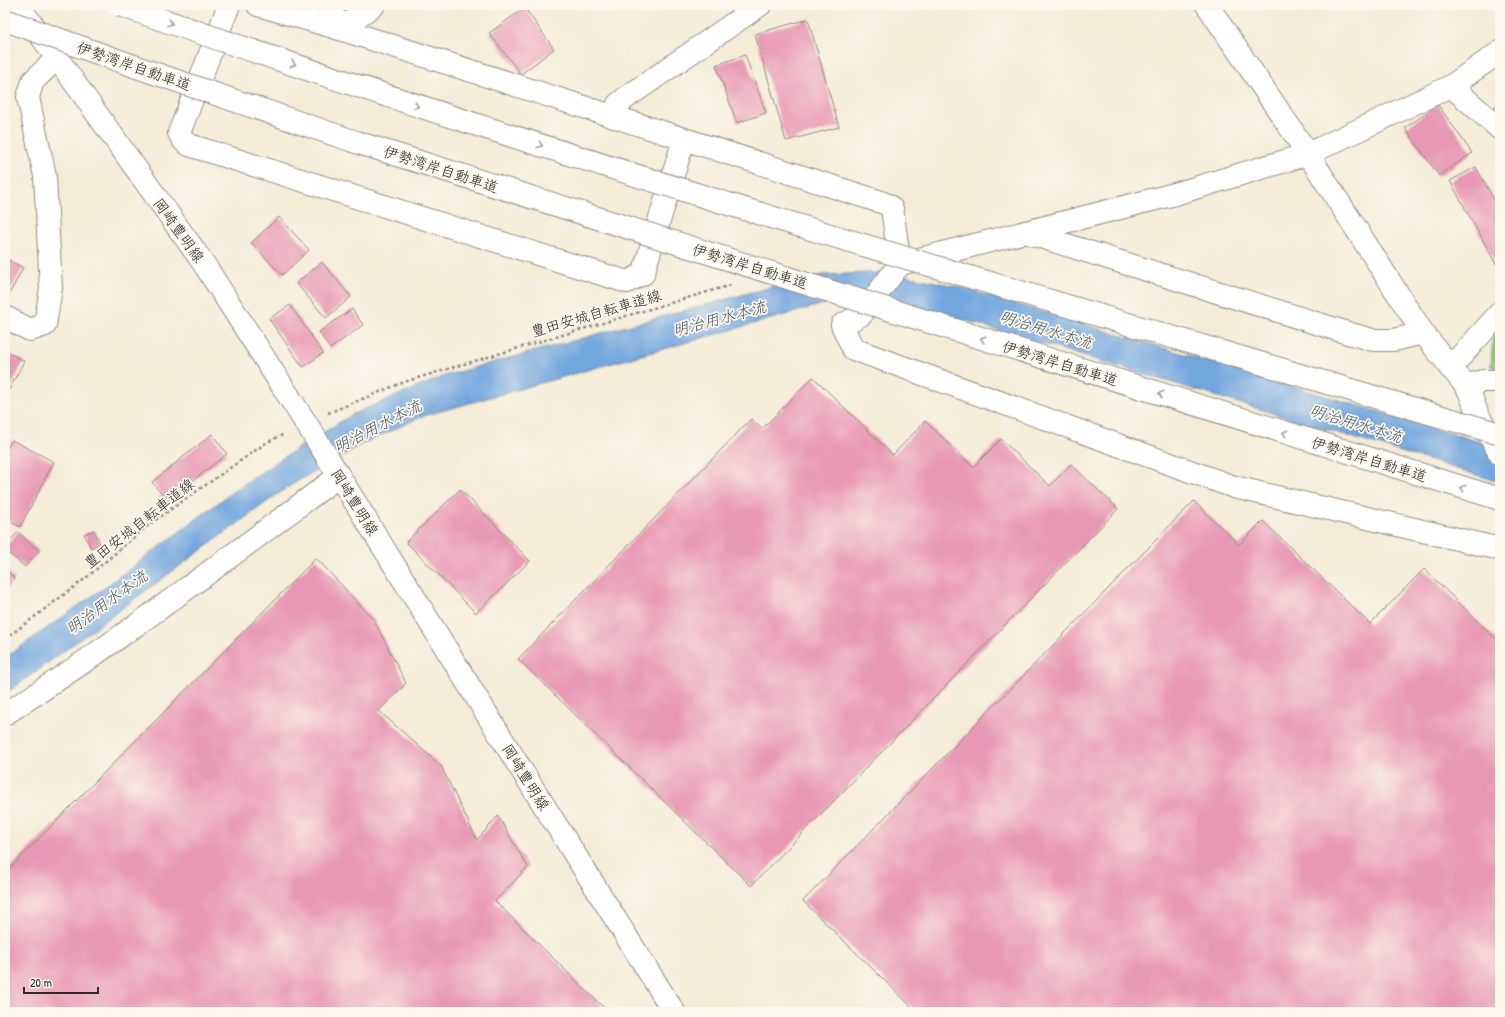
<svg xmlns="http://www.w3.org/2000/svg" width="1505" height="1017" font-family="'Patrick Hand','Klee One',sans-serif">
<rect width="100%" height="100%" fill="#fbf7ec"/>
<filter id="ink" filterUnits="userSpaceOnUse"><feTurbulence type="fractalNoise" baseFrequency=".025" numOctaves="2"/><feDisplacementMap in="SourceGraphic" scale="8" xChannelSelector="R" yChannelSelector="G"/><feConvolveMatrix kernelMatrix="1 2 1 2 8 2 1 2 1" color-interpolation-filters="sRGB"/></filter>
<filter id="wash" filterUnits="userSpaceOnUse"><feTurbulence type="fractalNoise" baseFrequency=".012" numOctaves="4" result="noise"/><feDisplacementMap in="SourceGraphic" scale="16" xChannelSelector="R" yChannelSelector="G"/><feGaussianBlur stdDeviation="0.9" result="paint"/><feColorMatrix in="noise" values="0 0 0 0 0 0 0 0 0 0 0 0 0 0 0 0 0 1.4 0 .05"/><feComposite in="paint" operator="in"/></filter>
<g filter="url(#wash)">
<rect width="100%" height="100%" fill="#f4ecd7"/>
<!-- green -->
<path fill="#92c475" stroke="#5e7850" d="M 1500,330 L 1500,370 L 1491,367 L 1493,338 Z"/>
<!-- water -->
<path fill="#72a6de" stroke="#4e6884" d="M 887,272 L 955,286 L 1500,448 L 1500,482 L 938,312 L 890,303 L 824,304 L 423,416 L 360,445 L 286,488 L 5,694 L 5,658 L 112,582 L 238,488 L 284,457 L 353,414 L 447,375 L 771,287 L 823,275 Z"/>
<g id="blocks">
<!-- building -->
<g fill="#e898b4">
<path d="M 525,8 L 554,49 L 521,74 L 489,33 Z"/>
<path d="M 808,19 L 839,127 L 786,141 L 755,34 Z"/>
<path d="M 745,55 L 766,113 L 737,123 L 716,65 Z"/>
<path d="M 1500,101 L 1500,118 L 1491,110 Z"/>
<path d="M 1438,105 L 1472,153 L 1439,176 L 1405,128 Z"/>
<path d="M 1476,167 L 1500,210 L 1500,262 L 1496,264 L 1450,181 Z"/>
<path d="M 279,217 L 309,250 L 282,275 L 251,243 Z"/>
<path d="M 5,258 L 23,268 L 5,302 Z"/>
<path d="M 322,262 L 351,297 L 326,318 L 296,283 Z"/>
<path d="M 290,305 L 323,353 L 303,367 L 269,319 Z"/>
<path d="M 352,309 L 363,325 L 330,349 L 319,332 Z"/>
<path d="M 5,351 L 24,361 L 9,390 L 5,388 Z"/>
<path d="M 813,377 L 893,455 L 925,421 L 973,467 L 1001,439 L 1050,486 L 1071,464 L 1118,509 L 751,886 L 518,659 L 751,419 L 762,429 Z"/>
<path d="M 212,434 L 227,454 L 167,501 L 152,482 Z"/>
<path d="M 12,440 L 54,462 L 20,527 L 5,519 L 5,452 Z"/>
<path d="M 460,489 L 530,561 L 476,613 L 406,542 Z"/>
<path d="M 1194,501 L 1239,545 L 1263,521 L 1370,624 L 1424,569 L 1500,643 L 1500,1012 L 917,1012 L 803,901 Z"/>
<path d="M 94,530 L 100,543 L 91,548 L 84,534 Z"/>
<path d="M 18,532 L 39,551 L 25,567 L 5,550 L 5,547 Z"/>
<path d="M 316,558 L 374,620 L 406,683 L 379,711 L 441,766 L 477,840 L 498,816 L 528,867 L 495,901 L 608,1012 L 5,1012 L 5,873 Z"/>
<path d="M 5,569 L 15,579 L 5,590 Z"/>
</g>
</g>
</g>
<g filter="url(#ink)">
<use href="#blocks" fill-opacity="0" stroke="#908c81" stroke-width="1"/>
<g fill="none" stroke-linecap="round" stroke-linejoin="round">
<!-- minor casing -->
<g stroke="#908c81" stroke-width="24">
<g id="minor">
<path d="M 229,5 L 179,133 L 183,140 L 189,145 L 627,282 L 643,274 L 684,139"/>
<path d="M 258,5 L 340,29 L 881,202 L 888,205 L 892,209 L 900,264"/>
<path d="M 327,5 L 331,10 L 340,29 L 374,5"/>
<path d="M 1207,5 L 1308,154 L 1423,333 L 1466,386 L 1470,393 L 1477,413 L 1500,454"/>
<path d="M 1500,52 L 1451,86 L 1308,154 L 1175,194 L 900,264 L 861,315 L 842,325 L 853,349 L 1234,487 L 1500,549"/>
<path d="M 1451,86 L 1500,129"/>
<path d="M 614,117 L 618,104 L 627,97 L 760,5"/>
<path d="M 1025,232 L 1351,334 L 1373,340 L 1394,340 L 1423,333"/>
<path d="M 5,317 L 30,330 L 45,325 L 51,288 L 45,176 L 28,97 L 33,81 L 57,58"/>
<path d="M 1450,368 L 1500,313"/>
<path d="M 1466,386 L 1482,381 L 1500,381"/>
<path d="M 5,714 C 120,641 229,557 339,476"/>
</g>
</g>
<!-- major casing -->
<g stroke="#908c81" stroke-width="24">
<path id="major" d="M 18,5 L 57,58 L 204,264 L 311,431 L 514,758 L 674,1012"/>
</g>
<!-- path -->
<g stroke="#908c81" stroke-width="2.5" stroke-dasharray="3 3" stroke-linecap="butt">
<path d="M 328,413 L 404,382 L 731,285"/>
<path d="M 5,639 L 86,578 L 151,523 L 266,443 L 284,434"/>
</g>
<!-- minor -->
<use href="#minor" stroke="#fff" stroke-width="22"/>
<!-- major -->
<use href="#major" stroke="#fff" stroke-width="22"/>
<!-- highway-bridge casing -->
<g stroke="#908c81" stroke-width="24" stroke-linecap="butt">
<g id="highway-bridge">
<path d="M 120,5 C 575,165 1038,297 1500,434"/>
<path d="M 5,20 L 148,71 L 356,142 L 810,285 L 1500,499"/>
</g>
</g>
<!-- highway-bridge -->
<use href="#highway-bridge" stroke="#fff" stroke-width="22"/>
</g>
<!-- one-way arrows -->
<defs><path id="oneway-chevron" d="M-2-3.5L2.5 0L-2 3.5" fill="none" stroke-width="1.6" stroke-linecap="round" stroke-linejoin="round"/></defs>
<g stroke="#a0a0a0">
<use href="#oneway-chevron" transform="translate(170 23) rotate(19)"/>
<use href="#oneway-chevron" transform="translate(293 64) rotate(19)"/>
<use href="#oneway-chevron" transform="translate(416 106) rotate(18)"/>
<use href="#oneway-chevron" transform="translate(540 145) rotate(18)"/>
<use href="#oneway-chevron" transform="translate(983 339) rotate(-163)"/>
<use href="#oneway-chevron" transform="translate(1161 394) rotate(-163)"/>
<use href="#oneway-chevron" transform="translate(1285 433) rotate(-163)"/>
<use href="#oneway-chevron" transform="translate(1463 488) rotate(-163)"/>
</g>
</g>
<g text-anchor="middle" dominant-baseline="central" stroke-width="3.5" stroke-linejoin="round" paint-order="stroke">
<!-- street labels -->
<g font-size="15" fill="#2b2b2b" stroke="#fbf7ec">
<text transform="translate(134 66) rotate(19)">伊勢湾岸自動車道</text>
<text transform="translate(441 169) rotate(18)">伊勢湾岸自動車道</text>
<text transform="translate(179 230) rotate(54)">岡崎豊明線</text>
<text transform="translate(750 266) rotate(17)">伊勢湾岸自動車道</text>
<text transform="translate(596 313) rotate(-16)">豊田安城自転車道線</text>
<text transform="translate(1060 363) rotate(17)">伊勢湾岸自動車道</text>
<text transform="translate(1369 459) rotate(17)">伊勢湾岸自動車道</text>
<text transform="translate(355 502) rotate(58)">岡崎豊明線</text>
<text transform="translate(139 523) rotate(-38)">豊田安城自転車道線</text>
<text transform="translate(526 777) rotate(58)">岡崎豊明線</text>
</g>
<!-- water labels -->
<g font-size="16" font-style="italic" fill="#44566a" stroke="#fbf7ec">
<text transform="translate(719 318) rotate(-15)">明治用水本流</text>
<text transform="translate(1046 329) rotate(17)">明治用水本流</text>
<text transform="translate(1356 423) rotate(17)">明治用水本流</text>
<text transform="translate(377 426) rotate(-27)">明治用水本流</text>
<text transform="translate(106 602) rotate(-36)">明治用水本流</text>
</g>
</g>
<!-- margin -->
<rect width="1505" height="1017" fill="none" stroke="#fbf7ec" stroke-width="20"/>
<!-- scale -->
<path d="M24 987v6h74v-6" fill="none" stroke="#2b2b2b" stroke-width="2"/>
<text x="30" y="987" font-size="12" fill="#2b2b2b" stroke="#fbf7ec" stroke-width="3" paint-order="stroke">20 m</text>
</svg>
